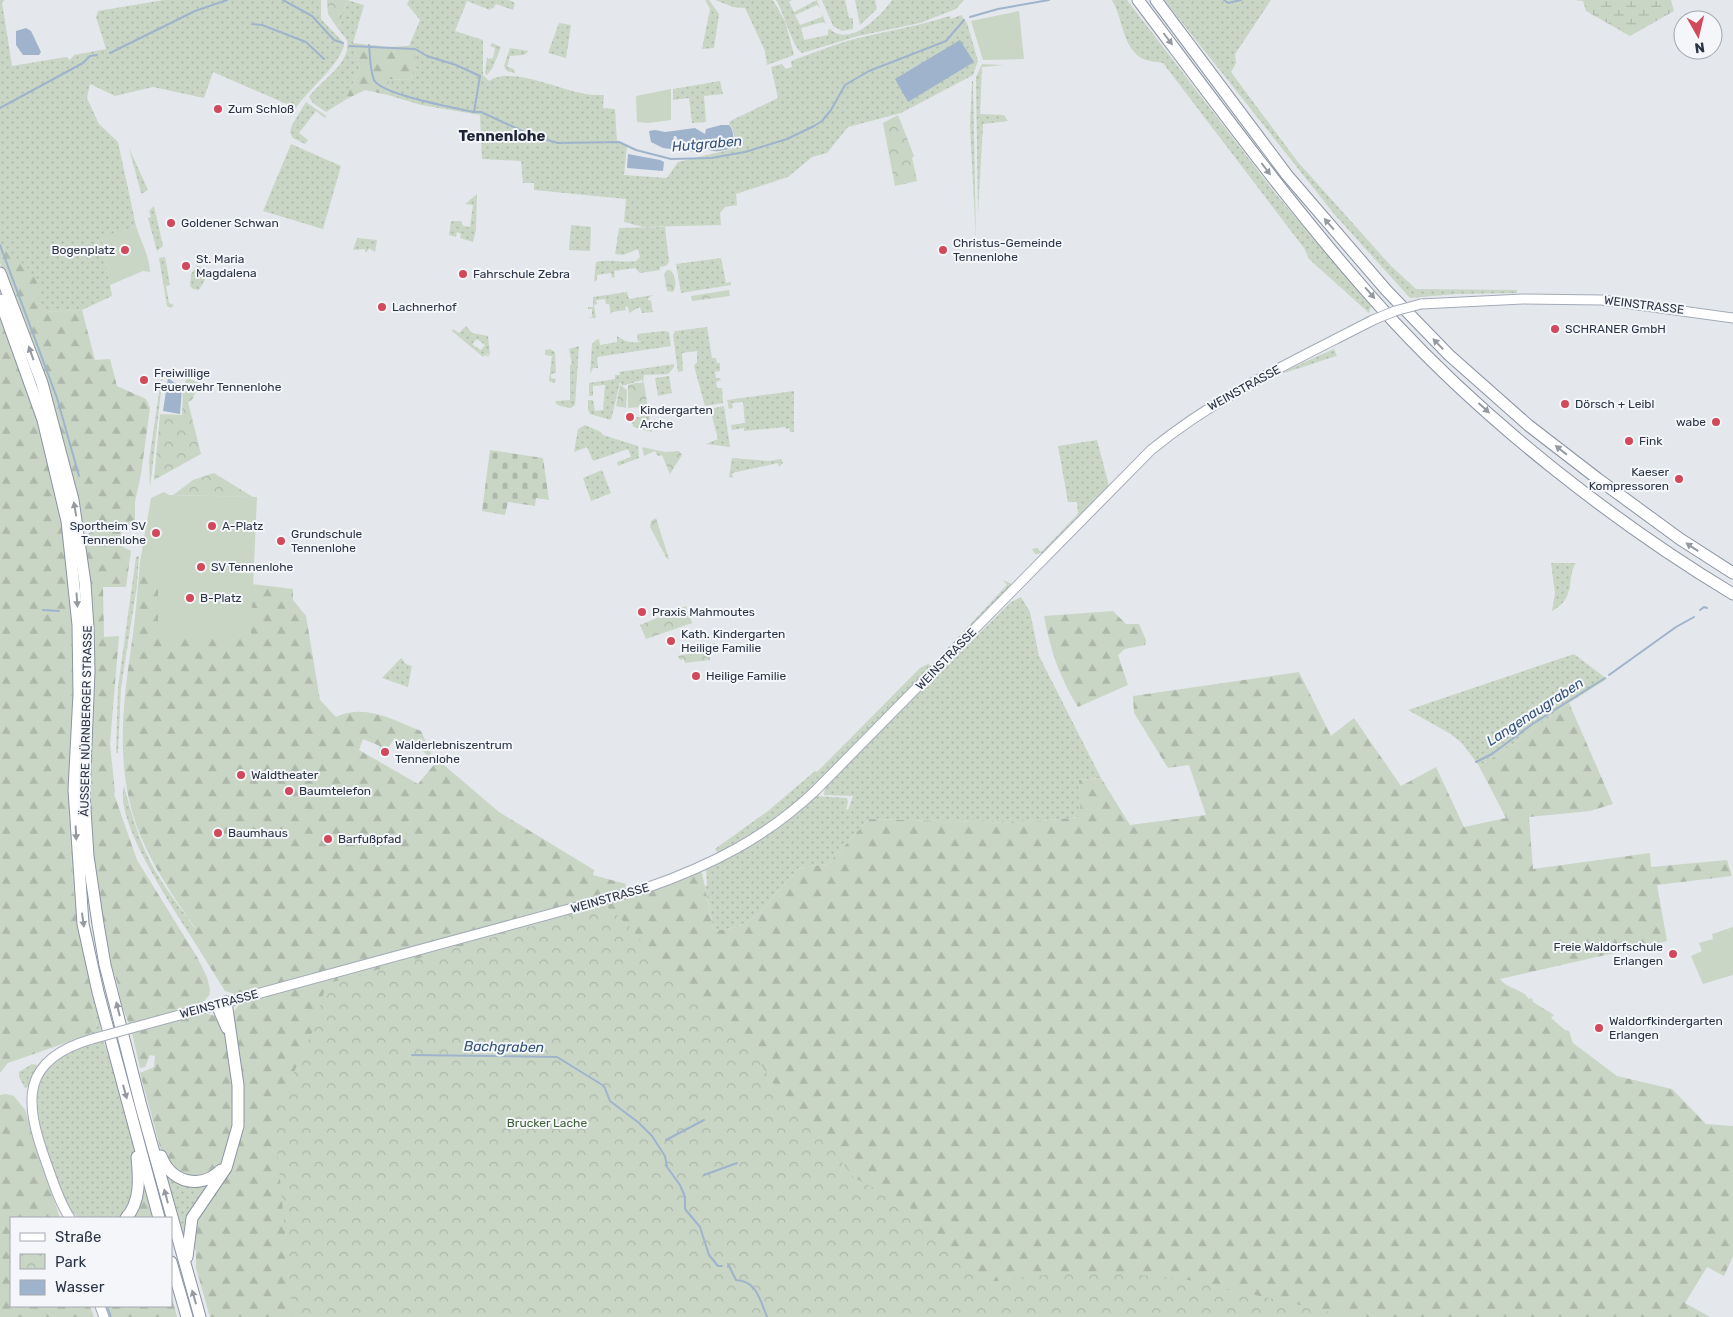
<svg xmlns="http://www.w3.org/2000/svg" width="1733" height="1317" font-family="Rubik,sans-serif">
<defs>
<pattern id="grass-dots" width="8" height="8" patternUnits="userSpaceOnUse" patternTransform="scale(1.25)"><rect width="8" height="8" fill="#c9d6c5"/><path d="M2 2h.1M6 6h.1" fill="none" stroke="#adb8ab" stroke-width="1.8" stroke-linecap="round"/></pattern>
<pattern id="forest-firs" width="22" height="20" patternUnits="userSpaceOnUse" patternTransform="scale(1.25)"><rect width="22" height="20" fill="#c9d6c5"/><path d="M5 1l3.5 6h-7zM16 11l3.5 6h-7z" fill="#adb8ab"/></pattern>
<pattern id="wetland-marsh" width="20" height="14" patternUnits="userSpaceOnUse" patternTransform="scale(1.25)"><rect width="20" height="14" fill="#c9d6c5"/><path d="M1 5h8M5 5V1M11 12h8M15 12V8" fill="none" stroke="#adb8ab"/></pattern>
<pattern id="cemetery-stones" width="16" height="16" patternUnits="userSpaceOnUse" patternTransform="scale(1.25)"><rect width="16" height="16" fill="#c9d6c5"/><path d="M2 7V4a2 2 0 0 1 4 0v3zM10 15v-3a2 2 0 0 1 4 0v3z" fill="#adb8ab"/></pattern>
<pattern id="park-crowns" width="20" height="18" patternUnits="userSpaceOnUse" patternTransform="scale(1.25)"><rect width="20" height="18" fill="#c9d6c5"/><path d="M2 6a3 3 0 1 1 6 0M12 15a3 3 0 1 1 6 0" fill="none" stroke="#adb8ab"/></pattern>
</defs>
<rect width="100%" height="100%" fill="#e4e7ec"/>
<!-- grass -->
<g fill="url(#grass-dots)">
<path d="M 0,0 L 5,0 L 2,2 L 12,66 L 66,57 L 70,60 L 74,55 L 106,49 L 96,17 L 98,11 L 164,0 L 321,0 L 321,19 L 344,43 L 344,46 C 336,69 310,87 296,108 L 213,72 L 204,98 L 153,87 L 115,96 L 90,84 L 87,98 L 99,124 L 118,142 L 136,226 L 102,238 L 112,296 L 82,310 L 44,312 L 36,300 L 38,286 L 4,248 L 1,265 L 0,263 Z"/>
<path d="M 347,0 L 364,5 L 353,43 L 360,69 L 345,100 L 326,112 L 313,103 L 309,97 C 321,80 352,63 347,40 L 338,29 Z"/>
<path d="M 409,0 L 509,0 L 515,3 L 513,10 L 496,4 L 493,9 L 491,8 L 490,10 L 467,1 L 455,31 L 483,40 L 483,75 L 489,81 C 509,66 559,89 581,93 C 588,95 596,95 604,95 L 603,108 L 615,109 L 617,142 L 627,145 L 624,175 L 667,178 L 678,162 L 732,149 C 734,140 736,131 729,124 L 730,121 L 778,98 L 771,67 L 782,64 L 786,69 L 792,67 L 791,61 C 810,54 828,47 847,41 C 881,32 916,27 950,16 L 951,19 L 961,15 L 967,23 L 978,61 L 973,75 L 901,113 L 848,127 L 827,153 L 812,157 L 788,177 L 736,194 L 737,205 L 725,207 L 720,213 L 721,225 L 643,227 L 624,222 L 626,199 L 534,190 L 534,183 L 523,183 L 521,161 L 482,159 L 480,115 L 421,105 L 388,95 L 389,79 L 411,80 L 417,51 L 409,46 L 420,20 L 407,4 Z"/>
<path d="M 705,0 L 709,0 L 719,14 L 714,48 L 702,49 L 710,9 Z"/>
<path d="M 715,0 L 773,0 L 785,21 L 794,55 L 767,65 L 765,51 L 745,8 L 733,7 Z"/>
<path d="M 776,0 L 792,0 L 789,2 L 794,12 L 817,0 L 820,8 L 817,5 L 795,15 L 800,25 L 822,17 L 822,14 L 826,24 L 823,22 L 801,28 L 804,40 L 828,35 L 828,30 L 830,29 C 850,48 881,16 892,0 L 964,0 L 956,9 L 920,23 L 858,36 L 802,53 C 792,47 784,12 776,0 Z"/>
<path d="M 822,0 L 845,0 L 849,18 L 853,18 L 853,29 L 842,31 L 833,26 Z"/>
<path d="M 855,0 L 875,0 L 877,9 L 860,25 Z"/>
<path d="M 1112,0 L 1127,0 L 1275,193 L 1371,306 L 1369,313 L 1309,259 L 1304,248 L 1163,63 C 1157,62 1148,61 1143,59 C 1122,48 1123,18 1112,0 Z"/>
<path d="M 1164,0 L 1271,0 L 1235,54 L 1236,63 L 1231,72 L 1297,161 L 1391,266 L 1416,289 L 1517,290 L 1517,293 L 1456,294 L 1410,298 L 1335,215 Z"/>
<path d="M 559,23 L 571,25 L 566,58 L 548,53 Z"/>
<path d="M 492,43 L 501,47 L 492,69 L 487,75 L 485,74 L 487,57 L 488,59 L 493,58 L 495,48 L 490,46 Z"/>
<path d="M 510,48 L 529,51 L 524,55 L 510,56 L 507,67 L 514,69 L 515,73 L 507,71 L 504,66 Z"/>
<path d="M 982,64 L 1004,65 L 982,67 L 980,114 L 1004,115 L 1008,121 L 983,124 L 978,213 L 976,84 L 976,77 Z"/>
<path d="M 720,81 L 723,94 L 704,96 L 706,122 L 692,123 L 689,98 L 673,100 L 673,89 Z"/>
<path d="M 972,81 L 973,81 L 976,241 L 970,126 Z"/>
<path d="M 306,102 L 326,116 L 325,118 L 316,111 L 299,133 L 308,140 L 305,144 L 293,138 L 290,132 L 292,125 Z"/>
<path d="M 291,144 L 341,166 L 323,229 L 263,211 Z"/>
<path d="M 129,148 L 148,190 L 141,194 L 141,193 Z"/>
<path d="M 477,194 L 476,230 L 473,242 L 460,238 L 461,234 L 457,232 L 456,237 L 449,235 L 451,221 L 461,221 L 463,226 L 470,227 L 473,205 L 465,204 Z"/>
<path d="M 154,206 L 163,246 L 157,251 L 148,218 L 151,217 L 149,211 Z"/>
<path d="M 571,225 L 591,227 L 590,251 L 569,250 Z"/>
<path d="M 665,227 L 669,262 L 666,266 L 660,267 L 660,270 L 640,273 L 635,268 L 614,271 L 615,277 L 612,278 L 611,273 L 597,275 L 597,280 L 594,282 L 596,262 C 610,259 623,263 636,261 L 640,257 L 638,249 L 623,255 L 615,254 L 619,228 Z"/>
<path d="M 357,238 L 377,240 L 375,252 L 369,248 L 367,252 L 365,252 L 365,249 L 353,250 Z"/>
<path d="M 165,257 L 170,285 L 166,286 L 169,303 L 174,305 L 171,308 L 167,306 L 159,258 Z"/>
<path d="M 721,258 L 726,283 L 731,282 L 731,285 L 681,293 L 676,264 Z"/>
<path d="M 197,266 L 201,267 L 198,275 L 207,276 L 199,290 L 193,289 L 190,286 L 191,274 Z"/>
<path d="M 627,292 L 629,299 L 653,295 L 647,299 L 651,301 L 653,312 L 642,313 L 640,307 L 629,313 L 628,306 L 625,307 L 626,310 L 612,312 L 611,315 L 609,304 L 606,304 L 605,299 L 596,300 L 597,304 L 594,305 L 596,318 L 588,318 L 592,317 L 592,309 L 588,309 L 588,307 L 593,307 L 593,297 Z"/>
<path d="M 466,326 L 472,333 L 488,336 L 490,355 L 480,351 L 485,345 L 477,339 L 472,344 L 489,356 L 489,357 L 485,355 L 483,357 L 452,331 L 453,329 L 459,333 Z"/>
<path d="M 707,327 L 712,358 L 716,358 L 717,363 L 720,363 L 720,371 L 715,372 L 716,378 L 720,378 L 721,380 L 716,382 L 717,388 L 722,388 L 723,403 L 705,406 L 694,366 L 697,362 L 697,351 L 682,353 L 683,371 L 678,372 L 673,335 L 675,331 Z"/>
<path d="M 664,331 L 669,332 L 671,346 L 597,357 L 598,368 L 593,368 L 590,374 L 592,344 L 596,340 L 599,339 L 600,345 L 617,342 L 617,336 C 625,342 633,344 642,341 L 638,341 L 637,334 Z"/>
<path d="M 579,346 L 575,405 L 571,408 L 560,406 L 555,403 L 556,401 L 570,400 L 570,365 L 572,364 L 569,349 Z"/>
<path d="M 550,349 L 555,352 L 556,373 L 551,374 L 551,378 L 556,379 L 555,383 L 549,381 L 552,356 L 545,355 L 545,350 Z"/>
<path d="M 1334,349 L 1337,356 C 1328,358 1285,374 1280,373 Z"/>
<path d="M 674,364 L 674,367 L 668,374 L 644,375 L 643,384 L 642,380 L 622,386 L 620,382 L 611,420 L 590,414 L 588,409 L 588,400 L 593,400 L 595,411 L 603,410 L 605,385 L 593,386 L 593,396 L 589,396 L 589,383 L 615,379 L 615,375 L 620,375 L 619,372 Z"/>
<path d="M 162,372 L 163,374 L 150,488 L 149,461 Z"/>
<path d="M 669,376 L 672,393 L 658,396 L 655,378 Z"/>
<path d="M 794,391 L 794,432 L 790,432 L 789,428 L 786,429 L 785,427 L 744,431 L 744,428 L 732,430 L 731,425 L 745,423 L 743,402 L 732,403 L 733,408 L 729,409 L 727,400 Z"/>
<path d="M 724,406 L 730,447 L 706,444 L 718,439 L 710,409 Z"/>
<path d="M 649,416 L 652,432 L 631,426 L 633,426 L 631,418 Z"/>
<path d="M 585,425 L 601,432 L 603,435 L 638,446 L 639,458 L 618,466 L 617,462 L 631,457 L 628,449 L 593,461 L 587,447 L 574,452 L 578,429 Z"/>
<path d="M 1097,440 L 1109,486 L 1045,553 L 1035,554 L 1032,549 L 1037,548 L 1041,552 L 1078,514 L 1077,502 L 1068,502 L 1058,446 Z"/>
<path d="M 732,458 L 769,461 L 781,459 L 783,463 L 779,467 L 778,463 L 732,473 L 733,478 L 729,477 Z"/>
<path d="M 602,470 L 611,493 L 591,501 L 583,478 Z"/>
<path d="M 139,556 L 137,585 L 121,688 L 118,753 L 116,753 L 118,687 L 136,557 Z"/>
<path d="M 1551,563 L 1576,563 C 1566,577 1577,598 1552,611 L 1555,593 Z"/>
<path d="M 1003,580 L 1014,585 L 836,767 L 785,812 L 752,835 L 719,854 L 715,849 L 768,811 L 815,771 L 817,772 L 920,668 L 928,664 L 931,666 L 1007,585 Z"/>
<path d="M 1021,597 L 1030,612 L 1039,656 L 1101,778 L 1079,780 L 1082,817 L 1015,823 L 869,819 L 828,864 L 799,868 L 757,916 L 738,927 L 714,931 L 705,886 L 707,885 L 706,869 L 815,796 L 847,798 L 848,802 L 846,809 L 848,810 L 853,796 L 824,795 L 825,786 L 1011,602 Z"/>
<path d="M 1574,654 L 1607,679 L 1569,703 L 1498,755 L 1479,766 L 1462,743 L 1449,733 L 1408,710 Z"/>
<path d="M 401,658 L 406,664 L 412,666 L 408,687 L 382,678 Z"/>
<path d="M 71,785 L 101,1031 L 88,1035 L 97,1026 L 74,899 L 68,809 Z"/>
<path d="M 124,786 C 132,817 141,847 157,874 C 168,893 183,910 195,929 L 190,935 C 170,903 114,820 124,786 Z"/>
<path d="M 103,1041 C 118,1073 141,1152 136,1186 C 135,1197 127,1209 123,1218 L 78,1218 C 63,1204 58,1183 51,1164 C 25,1097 26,1060 103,1041 Z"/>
<path d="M 32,1064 L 37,1065 C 38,1073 32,1086 25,1088 L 19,1077 L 19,1072 Z"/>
<path d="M 164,1170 L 210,1182 L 183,1235 Z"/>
</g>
<!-- forest -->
<g fill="url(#forest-firs)">
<path d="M 353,43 L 387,47 L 409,46 L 417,51 L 411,80 L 389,79 L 388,95 L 365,90 L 345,100 L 360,69 Z"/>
<path d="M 4,248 C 15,258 35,270 38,286 C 41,300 34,296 44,312 L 82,310 L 95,360 L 110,359 L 117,386 L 146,399 L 150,408 L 141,474 L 135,502 L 135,522 L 122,529 L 119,541 L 123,547 L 131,551 L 126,587 L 103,587 L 104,637 L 119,636 L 110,744 L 115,792 L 114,794 L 137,860 L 197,957 L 207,977 L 210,990 L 209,995 L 202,1004 L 185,1011 L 129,1024 L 121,1004 L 117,982 L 108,957 L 90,840 L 84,543 L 89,533 L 95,531 L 94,527 L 88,528 L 82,525 L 1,265 Z"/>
<path d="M 0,313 L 41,427 L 62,515 L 75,653 L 70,802 L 68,809 L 74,899 L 97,1026 L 88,1035 L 8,1063 L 0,1073 Z"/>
<path d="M 140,562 L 144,562 L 158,574 L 158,637 L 251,624 L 259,608 L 252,608 L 252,584 L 293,589 L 293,600 L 306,616 L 320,700 L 336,717 C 365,703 394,720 421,731 L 431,753 L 429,757 L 412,741 L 405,748 L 395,738 L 382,756 L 378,753 L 380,746 L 363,739 L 359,750 L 418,784 L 438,760 L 499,812 L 594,870 L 593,875 L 626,884 L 624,891 L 238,995 L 225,991 L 190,935 L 195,928 C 175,899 155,870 141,837 C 113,770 123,703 133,634 C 136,610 138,586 140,562 Z"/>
<path d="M 1113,611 L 1126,624 L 1139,624 L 1146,640 L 1145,645 L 1125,649 L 1118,655 L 1128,685 L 1078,707 C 1060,679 1050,649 1044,616 Z"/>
<path d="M 1299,672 L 1331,736 L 1354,718 L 1401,786 L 1436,767 L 1464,827 L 1506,818 L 1479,766 L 1498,755 L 1569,703 L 1613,804 L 1590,811 L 1529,817 L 1533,869 L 1650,853 L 1651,867 L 1727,860 L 1732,876 L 1657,885 L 1667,941 L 1500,979 C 1508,990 1522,988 1529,999 L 1532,998 L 1533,1002 L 1554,1015 L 1551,1018 L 1565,1030 L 1569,1031 L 1573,1043 L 1617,1076 L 1672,1089 L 1706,1124 L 1733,1126 L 1733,1256 L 1724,1276 L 1707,1267 L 1685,1303 L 1710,1317 L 210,1317 L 196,1268 L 196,1251 L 189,1238 L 190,1232 L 235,1153 L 233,1013 L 240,1003 L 700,871 L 702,873 L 714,931 L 738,927 L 757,916 L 799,868 L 828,864 L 869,819 L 1015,823 L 1081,817 L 1079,780 L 1101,778 L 1130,825 L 1206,815 L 1189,765 L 1168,768 L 1134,713 L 1133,696 Z"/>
<path d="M 203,1013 L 216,1016 L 226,1032 L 236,1117 L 222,1165 L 212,1175 L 188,1179 L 163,1158 L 140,1073 L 154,1067 L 155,1056 L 150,1055 L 145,1067 L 140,1068 L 132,1033 Z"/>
<path d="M 6,1094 L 14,1096 L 25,1110 L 60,1218 L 11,1218 L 11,1306 L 90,1306 L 94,1317 L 0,1317 L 0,1095 Z"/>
<path d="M 139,1156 L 155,1218 L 128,1218 Z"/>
<path d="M 171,1293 L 177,1317 L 107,1317 L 103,1306 L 171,1306 Z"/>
</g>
<!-- wetland -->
<path fill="url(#wetland-marsh)" d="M 1573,0 L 1671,0 L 1674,11 L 1630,36 L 1586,11 L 1583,1 Z"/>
<!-- cemetery -->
<path fill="url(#cemetery-stones)" d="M 490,450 L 543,458 L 549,500 L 536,498 L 535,506 L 508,502 L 505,515 L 482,511 Z"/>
<!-- park -->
<g fill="url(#park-crowns)">
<path d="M 327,0 L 347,0 L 338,29 L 328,14 Z"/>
<path d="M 898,115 L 914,156 L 912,158 L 917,181 L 895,186 L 883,123 Z"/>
<path d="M 667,270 L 670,270 C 676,274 677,287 673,292 L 667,291 L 664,274 Z"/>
<path d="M 729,290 L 730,296 L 692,301 L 691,296 Z"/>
<path d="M 187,378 L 199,383 L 192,400 L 188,402 L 201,454 L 154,480 L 160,414 L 182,415 L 183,388 Z"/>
<path d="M 636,383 L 644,383 L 649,416 L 641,417 L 640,407 L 628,408 L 628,385 Z"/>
<path d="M 620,385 L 627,390 L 626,408 L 616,406 Z"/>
<path d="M 642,447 L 665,452 L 679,451 L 682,455 L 670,474 L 662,455 L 658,456 L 655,451 L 644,456 Z"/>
<path d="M 214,473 L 253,497 L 173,495 L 193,480 Z"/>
<path d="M 656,518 L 669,559 L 667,559 L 650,527 L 651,521 Z"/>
<path d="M 686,606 L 692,623 L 646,639 L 640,625 Z"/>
<path d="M 715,643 L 717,648 L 709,653 L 710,660 L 685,663 L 684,659 L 680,660 L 678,656 L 694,653 L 701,647 Z"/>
<path d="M 606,906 L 628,925 L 660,965 L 718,1011 L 761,1064 L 786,1104 L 829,1144 L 853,1177 L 909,1207 L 930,1226 L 980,1283 L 1052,1274 L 1106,1273 L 1154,1276 L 1184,1279 L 1353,1317 L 293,1317 L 274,1116 L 315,1026 L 326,984 Z"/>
</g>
<!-- pitch -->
<g fill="#c9d6c5">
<path d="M 1019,11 L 1024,59 L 983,60 L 971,21 Z"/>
<path d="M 671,89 L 671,120 L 648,123 L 637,122 L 636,96 Z"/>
<path d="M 136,226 C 141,242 149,255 150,272 L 143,271 L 110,285 L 102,237 Z"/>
<path d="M 164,492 L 169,495 L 257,497 L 252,608 L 259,608 L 258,624 L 251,624 L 251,639 L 158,637 L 158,574 L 151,572 L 144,562 L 140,562 L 151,498 Z"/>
<path d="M 1733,927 L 1733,975 L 1703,984 L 1691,956 L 1702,951 L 1699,943 L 1713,939 L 1712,934 Z"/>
</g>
<!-- water -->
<g fill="#9fb4cc">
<path d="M 26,28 L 31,31 L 41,52 L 39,55 L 23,55 L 16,45 L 16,31 Z"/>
<path d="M 960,40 L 974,62 L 908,102 L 895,79 Z"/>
<path d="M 721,125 L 729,125 C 735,131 734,142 730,149 C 723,150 713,154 707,148 L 701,152 L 683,151 L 676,136 L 674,136 L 671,149 L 663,148 L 651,142 L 649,131 L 655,130 L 665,132 L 695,128 L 705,134 L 706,129 Z"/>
<path d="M 628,154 L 660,160 L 664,162 L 663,171 L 627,168 Z"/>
<path d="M 168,378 L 182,388 L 180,414 L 163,411 Z"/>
</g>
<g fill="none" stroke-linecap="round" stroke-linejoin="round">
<!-- stream -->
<g stroke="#9fb4cc" stroke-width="2">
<path d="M 283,0 L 312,16 L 334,40 L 343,43"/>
<path d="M 1224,0 L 1228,3 L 1241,0"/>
<path d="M 970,17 L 998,9 L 1049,0"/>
<path d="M 252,24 L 262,25 L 306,42 L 324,59"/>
<path d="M 369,45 C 370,55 370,71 374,80 C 382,95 456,108 474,112"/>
<path d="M 349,46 L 415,49 L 427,56 L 456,65 L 480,76 L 474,112 L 481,112 L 533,136 L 558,143 L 619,142 L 636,150 L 671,159 L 711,158 L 745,152 L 787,139 L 814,126 L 822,121 L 831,110 L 845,85 L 869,71 L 946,41 L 964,20"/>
<path d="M 110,53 L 195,11 L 227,0"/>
<path d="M 0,108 L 83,63 L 90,56 L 97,55"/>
<path d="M 0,245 L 57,398 L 79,476"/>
<path d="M 43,610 L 59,611"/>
<path d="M 1700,610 L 1704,607 L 1707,608"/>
<path d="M 1609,675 L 1676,627 L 1694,617"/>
<path d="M 1476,762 L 1492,754 L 1531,725 L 1605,678"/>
<path d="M 412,1055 L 557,1057 L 604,1086 L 610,1101 L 639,1123 L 652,1136 L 665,1156 L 667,1167 L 680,1185 L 685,1197 L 685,1209 L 700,1227 L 709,1255 L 718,1266 L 722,1266"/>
<path d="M 666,1140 L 704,1120"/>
<path d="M 704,1175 L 737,1163"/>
<path d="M 728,1264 L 736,1280 C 757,1281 760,1300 767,1317"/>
<path d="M 107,1306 L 111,1317"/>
</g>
<!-- major casing -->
<g stroke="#a3abb8" stroke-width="11">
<g id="major">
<path d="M 1421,304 L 1523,299 L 1602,300 L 1733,318"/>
<path d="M 132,1028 L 646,888 C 710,866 767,837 816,790 L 1151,450 C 1218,395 1296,360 1373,320"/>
<path d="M 70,1218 C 59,1202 53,1181 46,1162 C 24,1101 20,1060 92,1039"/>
<path d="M 100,1306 L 104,1317"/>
</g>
</g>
<!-- highway casing -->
<g stroke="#8b94a3" stroke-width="13">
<g id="highway">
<path d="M 1138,0 C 1221,110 1302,222 1395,323 C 1489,424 1615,523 1733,594"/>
<path d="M 1156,0 L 1287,175 L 1387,291 L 1449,355 L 1528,425 L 1598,479 L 1680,539 L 1733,573"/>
<path d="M 0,273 L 42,383 L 73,500 L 85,583 L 88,628 L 89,671 L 84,794 L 88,856 L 98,924 L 105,965 L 141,1106 L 200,1317"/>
<path d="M 0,300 L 43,420 L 67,521 L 78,625 L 79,694 L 74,790 L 83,924 L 98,992 L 159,1218"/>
<path d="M 217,1005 L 227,1028"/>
<path d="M 161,1156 C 171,1183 201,1190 221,1170"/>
<path d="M 126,1218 C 141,1202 139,1178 137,1157"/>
<path d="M 187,1257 L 192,1218 L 226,1168 L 238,1126 L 238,1085 L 226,1002"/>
<path d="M 171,1262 L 187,1317"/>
</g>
</g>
<!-- major -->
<use href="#major" stroke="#fff" stroke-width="9"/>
<!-- highway -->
<use href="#highway" stroke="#fff" stroke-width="11"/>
<!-- major-bridge casing -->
<g stroke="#a3abb8" stroke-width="11" stroke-linecap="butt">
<g id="major-bridge">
<path d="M 1373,320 L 1395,311 L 1421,304"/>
<path d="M 92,1039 L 132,1028"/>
</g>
</g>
<!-- major-bridge -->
<use href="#major-bridge" stroke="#fff" stroke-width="9"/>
</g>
<!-- one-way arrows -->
<defs><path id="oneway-solid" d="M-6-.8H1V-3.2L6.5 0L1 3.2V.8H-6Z" transform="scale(1.25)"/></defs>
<g fill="#959aa2">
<use href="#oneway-solid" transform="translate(1168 39) rotate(53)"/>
<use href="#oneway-solid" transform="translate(1266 169) rotate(53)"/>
<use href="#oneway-solid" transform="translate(1329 224) rotate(-131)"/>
<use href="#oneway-solid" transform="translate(1370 293) rotate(49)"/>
<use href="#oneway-solid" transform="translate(1438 344) rotate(-134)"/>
<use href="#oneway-solid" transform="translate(31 353) rotate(-110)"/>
<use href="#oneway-solid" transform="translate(1484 408) rotate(42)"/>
<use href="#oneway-solid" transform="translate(1561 450) rotate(-142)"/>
<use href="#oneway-solid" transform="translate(75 509) rotate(-100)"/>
<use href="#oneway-solid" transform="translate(1692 547) rotate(-146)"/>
<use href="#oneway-solid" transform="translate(77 600) rotate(86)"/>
<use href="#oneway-solid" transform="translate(76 833) rotate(87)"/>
<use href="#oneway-solid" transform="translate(83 920) rotate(82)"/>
<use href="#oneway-solid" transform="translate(118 1009) rotate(-104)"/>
<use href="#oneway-solid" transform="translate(125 1092) rotate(75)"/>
<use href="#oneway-solid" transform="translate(166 1196) rotate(-105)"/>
<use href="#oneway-solid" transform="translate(194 1297) rotate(-106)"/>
</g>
<!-- markers -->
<g fill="#d1495b" stroke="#f4f6f9" stroke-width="2">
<circle cx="218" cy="109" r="5"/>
<circle cx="171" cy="223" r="5"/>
<circle cx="125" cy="250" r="5"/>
<circle cx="943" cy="250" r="5"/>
<circle cx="186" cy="266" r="5"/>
<circle cx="463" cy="274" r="5"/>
<circle cx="382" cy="307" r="5"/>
<circle cx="1555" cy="329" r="5"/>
<circle cx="144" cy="380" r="5"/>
<circle cx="1565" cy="404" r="5"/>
<circle cx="630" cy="417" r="5"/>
<circle cx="1716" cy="422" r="5"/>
<circle cx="1629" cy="441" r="5"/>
<circle cx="1679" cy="479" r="5"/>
<circle cx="212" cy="526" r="5"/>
<circle cx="156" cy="533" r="5"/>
<circle cx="281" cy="541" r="5"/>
<circle cx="201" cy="567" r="5"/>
<circle cx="190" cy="598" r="5"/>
<circle cx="642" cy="612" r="5"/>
<circle cx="671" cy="641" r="5"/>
<circle cx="696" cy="676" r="5"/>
<circle cx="385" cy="752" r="5"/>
<circle cx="241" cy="775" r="5"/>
<circle cx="289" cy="791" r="5"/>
<circle cx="218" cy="833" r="5"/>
<circle cx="328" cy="839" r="5"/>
<circle cx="1673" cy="954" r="5"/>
<circle cx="1599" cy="1028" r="5"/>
</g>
<g text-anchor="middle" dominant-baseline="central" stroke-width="4" stroke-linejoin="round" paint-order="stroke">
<!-- poi labels -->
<g font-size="12" fill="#2b3445" stroke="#f4f6f9" text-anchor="start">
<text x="228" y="109">Zum Schloß</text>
<text x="181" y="223">Goldener Schwan</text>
<text x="953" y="243">Christus-Gemeinde<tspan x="953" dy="14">Tennenlohe</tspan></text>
<text x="115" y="250" text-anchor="end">Bogenplatz</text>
<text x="196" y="259">St. Maria<tspan x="196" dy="14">Magdalena</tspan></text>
<text x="473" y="274">Fahrschule Zebra</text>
<text x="392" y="307">Lachnerhof</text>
<text x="1565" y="329">SCHRANER GmbH</text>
<text x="154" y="373">Freiwillige<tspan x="154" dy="14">Feuerwehr Tennenlohe</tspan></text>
<text x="1575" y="404">Dörsch + Leibl</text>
<text x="640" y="410">Kindergarten<tspan x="640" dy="14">Arche</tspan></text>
<text x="1706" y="422" text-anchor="end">wabe</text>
<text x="1639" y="441">Fink</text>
<text x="1669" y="472" text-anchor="end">Kaeser<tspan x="1669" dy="14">Kompressoren</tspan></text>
<text x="146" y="526" text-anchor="end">Sportheim SV<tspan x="146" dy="14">Tennenlohe</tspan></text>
<text x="222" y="526">A-Platz</text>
<text x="291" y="534">Grundschule<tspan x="291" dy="14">Tennenlohe</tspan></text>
<text x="211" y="567">SV Tennenlohe</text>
<text x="200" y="598">B-Platz</text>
<text x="652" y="612">Praxis Mahmoutes</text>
<text x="681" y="634">Kath. Kindergarten<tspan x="681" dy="14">Heilige Familie</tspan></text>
<text x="706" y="676">Heilige Familie</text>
<text x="395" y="745">Walderlebniszentrum<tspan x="395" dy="14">Tennenlohe</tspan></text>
<text x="251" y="775">Waldtheater</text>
<text x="299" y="791">Baumtelefon</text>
<text x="228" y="833">Baumhaus</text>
<text x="338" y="839">Barfußpfad</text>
<text x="1663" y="947" text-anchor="end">Freie Waldorfschule<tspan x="1663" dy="14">Erlangen</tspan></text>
<text x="1609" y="1021">Waldorfkindergarten<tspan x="1609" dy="14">Erlangen</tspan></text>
</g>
<!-- street labels -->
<g font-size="12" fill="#2b3445" stroke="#f4f6f9">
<text transform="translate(1644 305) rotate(7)">WEINSTRASSE</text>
<text transform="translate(1244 388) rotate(-29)">WEINSTRASSE</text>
<text transform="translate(946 659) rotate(-46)">WEINSTRASSE</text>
<text transform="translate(86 721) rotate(-89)">ÄUSSERE NÜRNBERGER STRASSE</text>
<text transform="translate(610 898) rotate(-16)">WEINSTRASSE</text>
<text transform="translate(219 1004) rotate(-15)">WEINSTRASSE</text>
</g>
<!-- park labels -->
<g font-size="12" fill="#3f6138" stroke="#f4f6f9">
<text x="547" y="1123">Brucker Lache</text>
</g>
<!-- water labels -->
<g font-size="14" font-style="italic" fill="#34527a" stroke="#f4f6f9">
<text transform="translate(707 144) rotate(-5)">Hutgraben</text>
<text transform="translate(1535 712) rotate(-33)">Langenaugraben</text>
<text transform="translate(504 1047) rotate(1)">Bachgraben</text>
</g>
<!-- quarter labels -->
<g font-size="15" font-weight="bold" fill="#1d2536" stroke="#f4f6f9">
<text x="502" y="136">Tennenlohe</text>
</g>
</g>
<!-- legend -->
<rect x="10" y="1217" width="162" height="90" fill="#f4f6f9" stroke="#a4a8b1"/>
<rect x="20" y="1233" width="25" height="8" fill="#ffffff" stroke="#a4a8b1"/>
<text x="55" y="1242" font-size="15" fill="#2b3445">Straße</text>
<rect x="20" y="1254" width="25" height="15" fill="url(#park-crowns)" stroke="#a4a8b1"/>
<text x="55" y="1267" font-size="15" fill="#2b3445">Park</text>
<rect x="20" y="1280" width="25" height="15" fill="#9fb4cc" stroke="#a4a8b1"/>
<text x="55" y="1292" font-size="15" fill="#2b3445">Wasser</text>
<!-- north arrow -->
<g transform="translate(1698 35) rotate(172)"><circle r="24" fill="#f4f6f9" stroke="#a4a8b1"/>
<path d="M0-4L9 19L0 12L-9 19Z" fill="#d1495b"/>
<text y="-8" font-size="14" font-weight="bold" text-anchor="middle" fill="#2b3445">N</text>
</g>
</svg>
